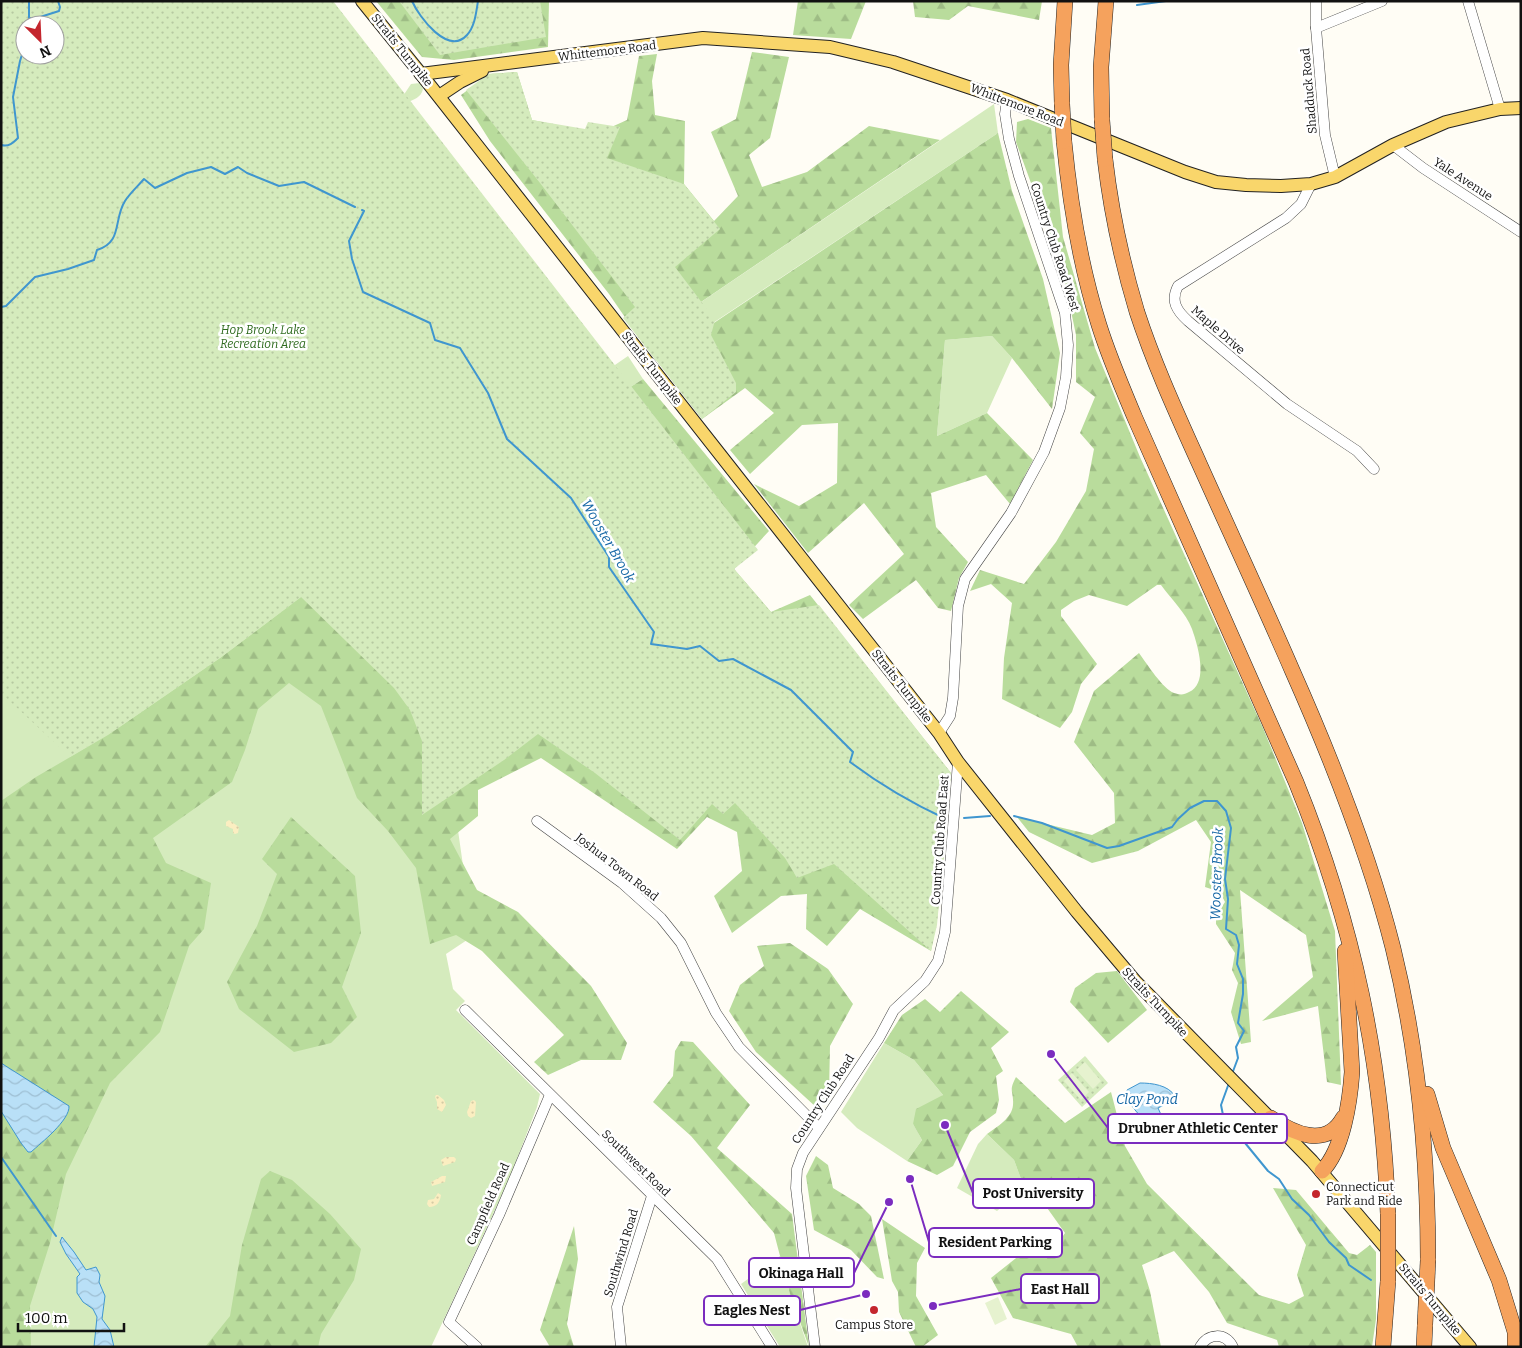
<svg xmlns="http://www.w3.org/2000/svg" width="1522" height="1348" font-family="Bitter,serif">
<defs>
<pattern id="forest-firs" width="22" height="20" patternUnits="userSpaceOnUse" patternTransform="scale(1.25)"><rect width="22" height="20" fill="#b9dc9c"/><path d="M5 1l3.5 6h-7zM16 11l3.5 6h-7z" fill="#9ebc85"/></pattern>
<pattern id="sand-dots" width="8" height="8" patternUnits="userSpaceOnUse" patternTransform="scale(1.25)"><rect width="8" height="8" fill="#fbeec1"/><path d="M2 2h.1M6 6h.1" fill="none" stroke="#d6cba5" stroke-width="1.8" stroke-linecap="round"/></pattern>
<pattern id="park-dots" width="8" height="8" patternUnits="userSpaceOnUse" patternTransform="scale(1.25)"><rect width="8" height="8" fill="#d5ebbd"/><path d="M2 2h.1M6 6h.1" fill="none" stroke="#b6c8a1" stroke-width="1.8" stroke-linecap="round"/></pattern>
<pattern id="water-waves" width="16" height="10" patternUnits="userSpaceOnUse" patternTransform="scale(1.25)"><rect width="16" height="10" fill="#b9e0f7"/><path d="M0 5q4-4 8 0t8 0" fill="none" stroke="#9ebfd3"/></pattern>
</defs>
<rect width="100%" height="100%" fill="#fffdf5"/>
<!-- grass -->
<g fill="#d5ebbd">
<path d="M 420,83 L 423,89 C 421,98 414,99 406,103 L 403,96 L 411,84 Z"/>
<path d="M 994,104 L 998,133 L 656,361 L 642,342 Z"/>
<path d="M 992,336 L 1012,358 L 987,413 L 937,436 L 945,340 Z"/>
<path d="M 628,356 L 643,379 L 302,597 L 453,795 L 473,936 L 446,954 L 453,989 L 465,1001 L 456,1010 L 540,1094 L 537,1107 L 508,1182 L 431,1347 L 1,1347 L 1,693 L 500,444 Z"/>
<path d="M 884,1043 L 914,1060 L 943,1095 L 913,1124 L 922,1140 L 907,1161 L 857,1128 L 841,1112 Z"/>
<path d="M 987,1134 L 1014,1160 L 1024,1187 L 997,1211 L 957,1188 L 978,1144 Z"/>
<path d="M 780,1256 L 790,1294 L 808,1347 L 780,1347 L 741,1284 Z"/>
</g>
<!-- forest -->
<g fill="url(#forest-firs)">
<path d="M 376,1 L 549,1 L 548,47 L 454,60 L 422,57 Z"/>
<path d="M 798,1 L 866,1 L 851,39 L 793,35 Z"/>
<path d="M 913,1 L 1042,1 L 1039,20 L 968,6 L 949,20 L 915,17 Z"/>
<path d="M 752,52 L 789,57 L 770,138 L 749,155 L 762,187 L 807,172 L 869,126 L 940,140 L 642,342 L 609,294 L 490,141 L 461,95 L 489,74 L 517,72 L 532,120 L 598,133 L 627,120 L 639,56 L 657,54 L 652,81 L 655,115 L 685,121 L 684,184 L 714,221 L 738,196 L 711,132 L 736,119 Z"/>
<path d="M 1028,119 L 1051,128 L 1063,237 L 1095,348 L 1140,457 L 1263,728 L 1302,823 L 1335,931 L 1341,1085 L 1327,1082 L 1318,1006 L 1262,1021 L 1313,977 L 1306,935 L 1240,890 L 1251,1042 L 1241,1044 L 1231,1012 L 1238,983 L 1232,970 L 1235,953 L 1216,924 L 1216,916 L 1225,902 L 1220,892 L 1205,887 L 1211,842 L 1196,820 L 1138,851 L 1092,863 L 1029,832 L 1017,817 L 1092,835 L 1115,823 L 1114,793 L 1074,742 L 1094,691 L 1139,653 C 1147,664 1163,689 1174,693 C 1180,695 1184,695 1189,692 C 1209,683 1198,646 1192,629 C 1186,613 1171,599 1161,585 L 1157,585 L 1127,606 L 1089,595 L 1074,601 L 1061,610 L 1061,616 L 1097,664 L 1081,684 L 1072,712 L 1060,728 L 1002,699 L 1004,658 L 1012,603 L 991,584 L 970,591 L 980,570 L 1024,584 L 1056,542 L 1086,491 L 1094,449 L 1080,433 L 1095,397 L 1076,382 L 1076,335 L 1062,268 L 1016,142 L 1017,122 Z"/>
<path d="M 998,133 L 1012,191 L 1043,279 L 1060,353 L 1052,409 L 1012,358 L 992,336 L 945,340 L 937,436 L 987,413 L 1033,460 L 1010,504 L 986,475 L 931,493 L 936,527 L 968,562 L 959,578 L 951,611 L 938,608 L 916,580 L 863,619 L 849,605 L 904,554 L 864,503 L 808,553 L 754,484 L 799,506 L 837,483 L 838,423 L 802,425 L 750,474 L 730,450 L 774,413 L 745,388 L 702,419 L 657,361 Z"/>
<path d="M 643,379 L 769,531 L 734,569 L 771,612 L 810,595 L 951,773 C 944,832 944,893 931,951 L 860,909 L 827,946 L 806,929 L 807,894 L 781,896 L 732,933 L 714,896 L 742,871 L 737,832 L 707,817 L 677,849 L 541,758 L 478,790 L 478,816 L 450,839 L 477,890 L 518,912 L 591,986 L 627,1043 L 621,1060 L 581,1060 L 548,1075 L 534,1062 L 564,1035 L 482,951 L 456,935 L 430,944 L 416,868 L 388,831 L 357,798 L 321,706 L 289,683 L 258,709 L 245,750 L 232,782 L 153,838 L 166,863 L 211,883 L 204,929 L 189,946 L 160,1032 L 110,1083 L 66,1174 L 50,1243 L 30,1306 L 31,1347 L 1,1347 L 1,801 L 36,777 L 108,735 L 220,658 L 301,597 Z"/>
<path d="M 291,817 L 355,876 L 361,933 L 342,987 L 357,1017 L 331,1043 L 294,1052 L 239,1009 L 227,982 L 257,926 L 277,874 L 262,859 Z"/>
<path d="M 790,943 L 828,969 L 853,1004 L 830,1046 L 829,1093 L 817,1108 L 756,1052 L 729,1011 L 740,985 L 764,966 L 757,946 Z"/>
<path d="M 1117,971 L 1147,1010 L 1108,1043 L 1070,1002 L 1075,988 L 1096,973 Z"/>
<path d="M 961,991 L 1009,1032 L 991,1048 L 1003,1071 L 996,1076 L 999,1100 L 996,1113 L 970,1132 L 953,1166 L 937,1175 L 907,1161 L 922,1140 L 913,1124 L 916,1109 L 943,1095 L 914,1060 L 884,1043 L 902,1015 L 925,999 L 940,1012 Z"/>
<path d="M 681,1041 L 693,1042 L 750,1105 L 717,1148 L 792,1214 L 809,1347 L 790,1294 L 774,1233 L 691,1136 L 653,1102 L 673,1076 L 675,1051 Z"/>
<path d="M 1016,1077 L 1065,1123 L 1111,1092 L 1125,1146 L 1147,1184 L 1259,1295 L 1289,1304 L 1304,1296 L 1297,1275 L 1306,1245 L 1273,1188 L 1296,1190 L 1349,1253 L 1357,1255 L 1370,1245 L 1376,1252 L 1376,1319 L 1372,1347 L 1279,1347 L 1277,1340 L 1227,1323 L 1209,1292 L 1174,1251 L 1142,1265 L 1150,1291 L 1161,1347 L 1078,1347 L 1071,1334 L 1013,1318 L 991,1278 L 1026,1250 L 1052,1252 L 1065,1233 L 1040,1198 L 1024,1187 L 1014,1160 L 987,1134 C 997,1127 1012,1118 1013,1105 C 1014,1091 1008,1092 1016,1077 Z"/>
<path d="M 816,1156 L 828,1165 L 833,1188 L 859,1204 L 871,1216 L 884,1279 L 877,1277 L 851,1250 L 814,1230 L 806,1176 Z"/>
<path d="M 270,1171 L 292,1180 L 330,1214 L 361,1249 L 354,1280 L 321,1334 L 318,1347 L 205,1347 L 230,1316 L 242,1245 L 261,1179 Z"/>
<path d="M 882,1219 L 925,1248 L 917,1263 L 916,1296 L 938,1335 L 922,1347 L 916,1347 L 899,1312 L 898,1292 L 892,1281 Z"/>
<path d="M 574,1226 L 578,1259 L 567,1324 L 574,1347 L 550,1347 L 540,1330 Z"/>
</g>
<!-- sand -->
<g fill="url(#sand-dots)">
<path d="M 229,820 L 239,827 L 238,833 L 235,834 L 233,833 L 233,829 L 226,826 L 226,822 Z"/>
<path d="M 436,1095 L 438,1095 L 444,1100 L 446,1105 L 442,1112 L 437,1109 L 437,1102 L 435,1097 Z"/>
<path d="M 474,1100 L 476,1102 L 475,1116 L 471,1118 L 468,1116 L 467,1112 L 471,1101 Z"/>
<path d="M 446,1157 L 454,1157 L 456,1159 L 455,1162 L 443,1166 L 441,1160 Z"/>
<path d="M 442,1176 L 446,1176 L 445,1182 L 432,1186 L 431,1182 Z"/>
<path d="M 438,1193 L 441,1195 C 440,1202 437,1207 429,1207 L 427,1204 L 428,1200 L 434,1199 Z"/>
</g>
<!-- park -->
<g fill="url(#park-dots)" fill-rule="evenodd">
<path d="M 1,1 L 333,1 L 758,550 L 734,569 L 771,612 L 819,605 L 951,773 L 937,925 L 931,951 L 834,864 L 797,878 L 785,858 L 735,803 L 723,814 L 712,804 L 680,840 L 595,773 L 538,734 L 504,760 L 422,815 L 422,741 L 410,710 L 394,688 L 301,597 L 220,658 L 118,728 L 70,757 L 1,693 ZM 25,25 L 55,25 L 55,55 L 25,55 Z"/>
<path d="M 399,1 L 540,1 L 546,37 L 440,55 Z"/>
<path d="M 517,72 L 532,120 L 585,129 L 588,122 L 620,127 L 607,158 L 684,184 L 720,229 L 675,267 L 715,320 L 711,335 L 736,383 L 736,392 L 702,419 L 623,318 L 635,307 L 540,183 L 466,90 L 489,74 Z"/>
<path d="M 1085,1056 L 1108,1083 L 1082,1107 L 1058,1080 Z"/>
</g>
<!-- pitch -->
<g fill="#e6f2cf">
<path d="M 1085,1062 L 1101,1081 L 1093,1089 L 1076,1070 Z"/>
<path d="M 1072,1073 L 1089,1092 L 1081,1100 L 1064,1081 Z"/>
<path d="M 998,1297 L 1007,1319 L 995,1325 L 985,1303 Z"/>
</g>
<!-- water -->
<g fill="url(#water-waves)" stroke="#3f96cf">
<path d="M 1,1063 L 69,1106 C 70,1120 41,1143 31,1152 L 28,1152 L 21,1143 L 1,1111 Z"/>
<path d="M 1140,1083 C 1152,1083 1168,1085 1175,1096 L 1174,1100 L 1158,1108 L 1163,1119 L 1158,1124 L 1149,1125 C 1140,1115 1126,1104 1127,1090 Z"/>
<path d="M 62,1237 L 74,1252 L 86,1270 L 96,1267 L 100,1275 L 99,1282 L 105,1296 L 102,1319 L 110,1330 L 114,1347 L 94,1347 L 97,1317 L 93,1309 L 83,1302 L 77,1293 L 77,1277 L 80,1274 L 66,1254 L 60,1242 Z"/>
</g>
<g fill="none" stroke-linecap="round" stroke-linejoin="round">
<!-- stream -->
<g stroke="#3f96cf" stroke-width="2">
<path d="M 29,1 L 29,25"/>
<path d="M 412,1 C 419,17 448,56 467,35 C 475,26 476,13 478,1"/>
<path d="M 1137,5 L 1166,1"/>
<path d="M 30,18 L 37,18 L 59,11 L 60,7 L 58,1"/>
<path d="M 1,145 C 9,147 13,143 18,138 L 13,97 L 20,61 L 25,45"/>
<path d="M 362,210 L 364,211 L 349,241 L 352,259 L 363,292 L 430,323 L 435,340 L 460,348 L 488,393 L 507,439 L 571,498 L 609,557 L 609,567 L 654,632 L 651,644 L 687,649 L 700,646 L 719,661 L 733,659 L 791,690 L 853,752 L 850,762 C 882,786 909,802 946,819"/>
<path d="M 1,307 L 6,306 L 35,277 L 68,269 L 94,260 L 97,250 C 123,242 113,220 125,201 C 130,193 138,186 144,179 L 155,188 L 187,173 L 211,167 L 225,174 L 238,167 L 247,173 L 279,186 L 304,182 L 355,207"/>
<path d="M 1014,816 L 1042,823 L 1107,848 L 1119,846 L 1172,827 L 1178,819 L 1190,808 L 1204,801 L 1217,801 L 1226,811 L 1231,828 L 1225,879 L 1228,899 L 1226,929 L 1236,935 L 1239,945 L 1237,964 L 1243,979 L 1243,994 L 1238,1023 L 1244,1031 L 1236,1047 L 1238,1058 L 1232,1074"/>
<path d="M 964,818 L 990,816"/>
<path d="M 1229,1083 L 1221,1105 L 1223,1115 L 1230,1120 L 1241,1138 L 1268,1171 L 1279,1179 L 1292,1199 L 1309,1215 L 1329,1242 L 1346,1258 L 1349,1265 L 1371,1280"/>
<path d="M 1,1157 L 56,1236"/>
</g>
<!-- minor casing -->
<g stroke="#444" stroke-width="11">
<g id="minor">
<path d="M 1316,1 L 1316,28 L 1325,135 L 1335,177"/>
<path d="M 1468,1 L 1500,109"/>
<path d="M 1316,28 L 1382,1"/>
<path d="M 1393,145 L 1423,168 L 1521,232"/>
<path d="M 1311,184 L 1301,204 L 1286,218 L 1178,286 C 1170,301 1177,311 1188,321 L 1287,404 L 1357,451 L 1374,469"/>
<path d="M 939,733 L 950,716 L 953,698 L 958,606 L 965,579 L 1011,513 L 1044,452 L 1060,408 L 1066,377 L 1068,345 L 1065,313 L 1019,176 L 1009,139 L 1005,114 L 1007,100"/>
<path d="M 537,821 L 622,883 L 661,918 L 681,943 L 716,1013 L 739,1047 L 819,1128"/>
<path d="M 465,1010 L 717,1259 L 772,1347"/>
<path d="M 477,1347 L 449,1322 L 499,1215 L 550,1095"/>
<path d="M 621,1347 L 617,1307 L 652,1196"/>
<path d="M 815,1347 L 796,1188 L 797,1169 L 803,1153 L 879,1038 L 894,1010 L 925,981 L 938,961 L 945,932 L 958,762"/>
<path d="M 1200,1347 C 1208,1333 1225,1332 1233,1347"/>
</g>
</g>
<!-- major casing -->
<g stroke="#222" stroke-width="14">
<g id="major">
<path d="M 362,1 L 421,74 L 939,733 L 958,762 L 1077,912 L 1136,982 L 1312,1161 L 1470,1347"/>
<path d="M 421,74 L 703,38 L 830,47 L 893,62 L 1007,100 L 1185,172 L 1216,182 L 1246,185 L 1281,186 L 1311,184 L 1335,177 L 1393,145 L 1446,122 L 1500,109 L 1521,108"/>
<path d="M 439,96 L 460,82 L 482,71"/>
</g>
</g>
<!-- highway casing -->
<g stroke="#222" stroke-width="16">
<g id="highway">
<path d="M 1062,104 L 1061,65 L 1065,1"/>
<path d="M 1102,120 L 1101,67 L 1106,1"/>
<path d="M 1064,141 C 1070,203 1080,265 1099,325 C 1109,357 1122,387 1135,418 L 1296,782 C 1354,925 1382,1060 1388,1214"/>
<path d="M 1105,159 C 1111,211 1122,262 1137,312 C 1154,364 1177,414 1199,463 C 1230,532 1262,601 1292,670 C 1332,760 1369,853 1393,948 C 1418,1050 1428,1155 1428,1260"/>
<path d="M 1427,1094 L 1443,1148 L 1499,1280 L 1515,1332 L 1515,1347"/>
<path d="M 1271,1118 C 1293,1133 1326,1149 1343,1118"/>
<path d="M 1322,1171 C 1343,1150 1350,1101 1352,1072 L 1345,951"/>
<path d="M 1383,1347 L 1388,1281"/>
<path d="M 1424,1347 L 1425,1325"/>
</g>
</g>
<!-- minor -->
<use href="#minor" stroke="#fff" stroke-width="10"/>
<!-- major -->
<use href="#major" stroke="#f9d66b" stroke-width="12"/>
<!-- highway -->
<use href="#highway" stroke="#f5a25d" stroke-width="15"/>
<!-- highway-bridge casing -->
<g stroke="#222" stroke-width="16" stroke-linecap="butt">
<g id="highway-bridge">
<path d="M 1062,104 L 1064,141"/>
<path d="M 1102,120 L 1105,159"/>
<path d="M 1388,1281 L 1388,1214"/>
<path d="M 1425,1325 L 1428,1260"/>
</g>
</g>
<!-- highway-bridge -->
<use href="#highway-bridge" stroke="#f5a25d" stroke-width="15"/>
</g>
<!-- markers -->
<g fill="#c4262e" stroke="#fff" stroke-width="2">
<circle cx="1316" cy="1194" r="5"/>
<circle cx="874" cy="1310" r="5"/>
</g>
<g text-anchor="middle" dominant-baseline="central" stroke-width="5" stroke-linejoin="round" paint-order="stroke">
<!-- street labels -->
<g font-size="12" fill="#111" stroke="#fff">
<text transform="translate(402 50) rotate(51)">Straits Turnpike</text>
<text transform="translate(607 51) rotate(-7)">Whittemore Road</text>
<text transform="translate(1309 91) rotate(-95)">Shadduck Road</text>
<text transform="translate(1017 105) rotate(21)">Whittemore Road</text>
<text transform="translate(1463 179) rotate(33)">Yale Avenue</text>
<text transform="translate(1055 247) rotate(72)">Country Club Road West</text>
<text transform="translate(1218 330) rotate(41)">Maple Drive</text>
<text transform="translate(652 368) rotate(52)">Straits Turnpike</text>
<text transform="translate(902 686) rotate(52)">Straits Turnpike</text>
<text transform="translate(940 840) rotate(-86)">Country Club Road East</text>
<text transform="translate(617 867) rotate(38)">Joshua Town Road</text>
<text transform="translate(1155 1002) rotate(47)">Straits Turnpike</text>
<text transform="translate(823 1099) rotate(-57)">Country Club Road</text>
<text transform="translate(636 1163) rotate(44)">Southwest Road</text>
<text transform="translate(488 1204) rotate(-66)">Campfield Road</text>
<text transform="translate(621 1253) rotate(-73)">Southwind Road</text>
<text transform="translate(1430 1299) rotate(50)">Straits Turnpike</text>
</g>
<!-- park labels -->
<g font-size="12" font-style="italic" fill="#2f6b1f" stroke="#fff">
<text x="263" y="330">Hop Brook Lake<tspan x="263" dy="14">Recreation Area</tspan></text>
</g>
<!-- poi labels -->
<g font-size="12" fill="#111" stroke="#fff" text-anchor="start">
<text x="1326" y="1187">Connecticut<tspan x="1326" dy="14">Park and Ride</tspan></text>
<text x="874" y="1325" text-anchor="middle">Campus Store</text>
</g>
<!-- water labels -->
<g font-size="14" font-style="italic" fill="#1768a6" stroke="#fff">
<text transform="translate(608 541) rotate(60)">Wooster Brook</text>
<text transform="translate(1217 874) rotate(-88)">Wooster Brook</text>
<text x="1147" y="1099">Clay Pond</text>
</g>
</g>
<!-- callouts -->
<path fill="none" stroke="#7b2cbf" stroke-width="2" d="M1051 1054L1108 1128M945 1125L973 1193M910 1179L929 1242M889 1202L854 1273M933 1306L1021 1289M866 1294L800 1310"/>
<g fill="#7b2cbf" stroke="#fff" stroke-width="2">
<circle cx="1051" cy="1054" r="5"/>
<circle cx="945" cy="1125" r="5"/>
<circle cx="910" cy="1179" r="5"/>
<circle cx="889" cy="1202" r="5"/>
<circle cx="933" cy="1306" r="5"/>
<circle cx="866" cy="1294" r="5"/>
</g>
<g fill="#fff" stroke="#7b2cbf" stroke-width="2">
<rect x="1108" y="1114" width="179" height="29" rx="5"/>
<rect x="973" y="1179" width="121" height="29" rx="5"/>
<rect x="929" y="1228" width="133" height="29" rx="5"/>
<rect x="749" y="1258" width="105" height="29" rx="5"/>
<rect x="1021" y="1274" width="78" height="29" rx="5"/>
<rect x="704" y="1296" width="96" height="29" rx="5"/>
</g>
<g font-size="14" text-anchor="middle" font-weight="bold" fill="#111">
<text x="1198" y="1133">Drubner Athletic Center</text>
<text x="1033" y="1198">Post University</text>
<text x="995" y="1247">Resident Parking</text>
<text x="801" y="1278">Okinaga Hall</text>
<text x="1060" y="1294">East Hall</text>
<text x="752" y="1315">Eagles Nest</text>
</g>
<!-- border -->
<rect width="1522" height="1348" fill="none" stroke="#111111" stroke-width="5"/>
<!-- north arrow -->
<g transform="translate(40 40) rotate(156)"><circle r="24" fill="#ffffff" stroke="#a0a0a0"/>
<path d="M0-4L9 19L0 12L-9 19Z" fill="#c4262e"/>
<text y="-8" font-size="14" font-weight="bold" text-anchor="middle" fill="#111111">N</text>
</g>
<!-- scale -->
<path d="M18 1323v8h106v-8" fill="none" stroke="#111111" stroke-width="2.5"/>
<text x="25" y="1323" font-size="15" fill="#111111" stroke="#ffffff" stroke-width="4" paint-order="stroke">100 m</text>
</svg>
